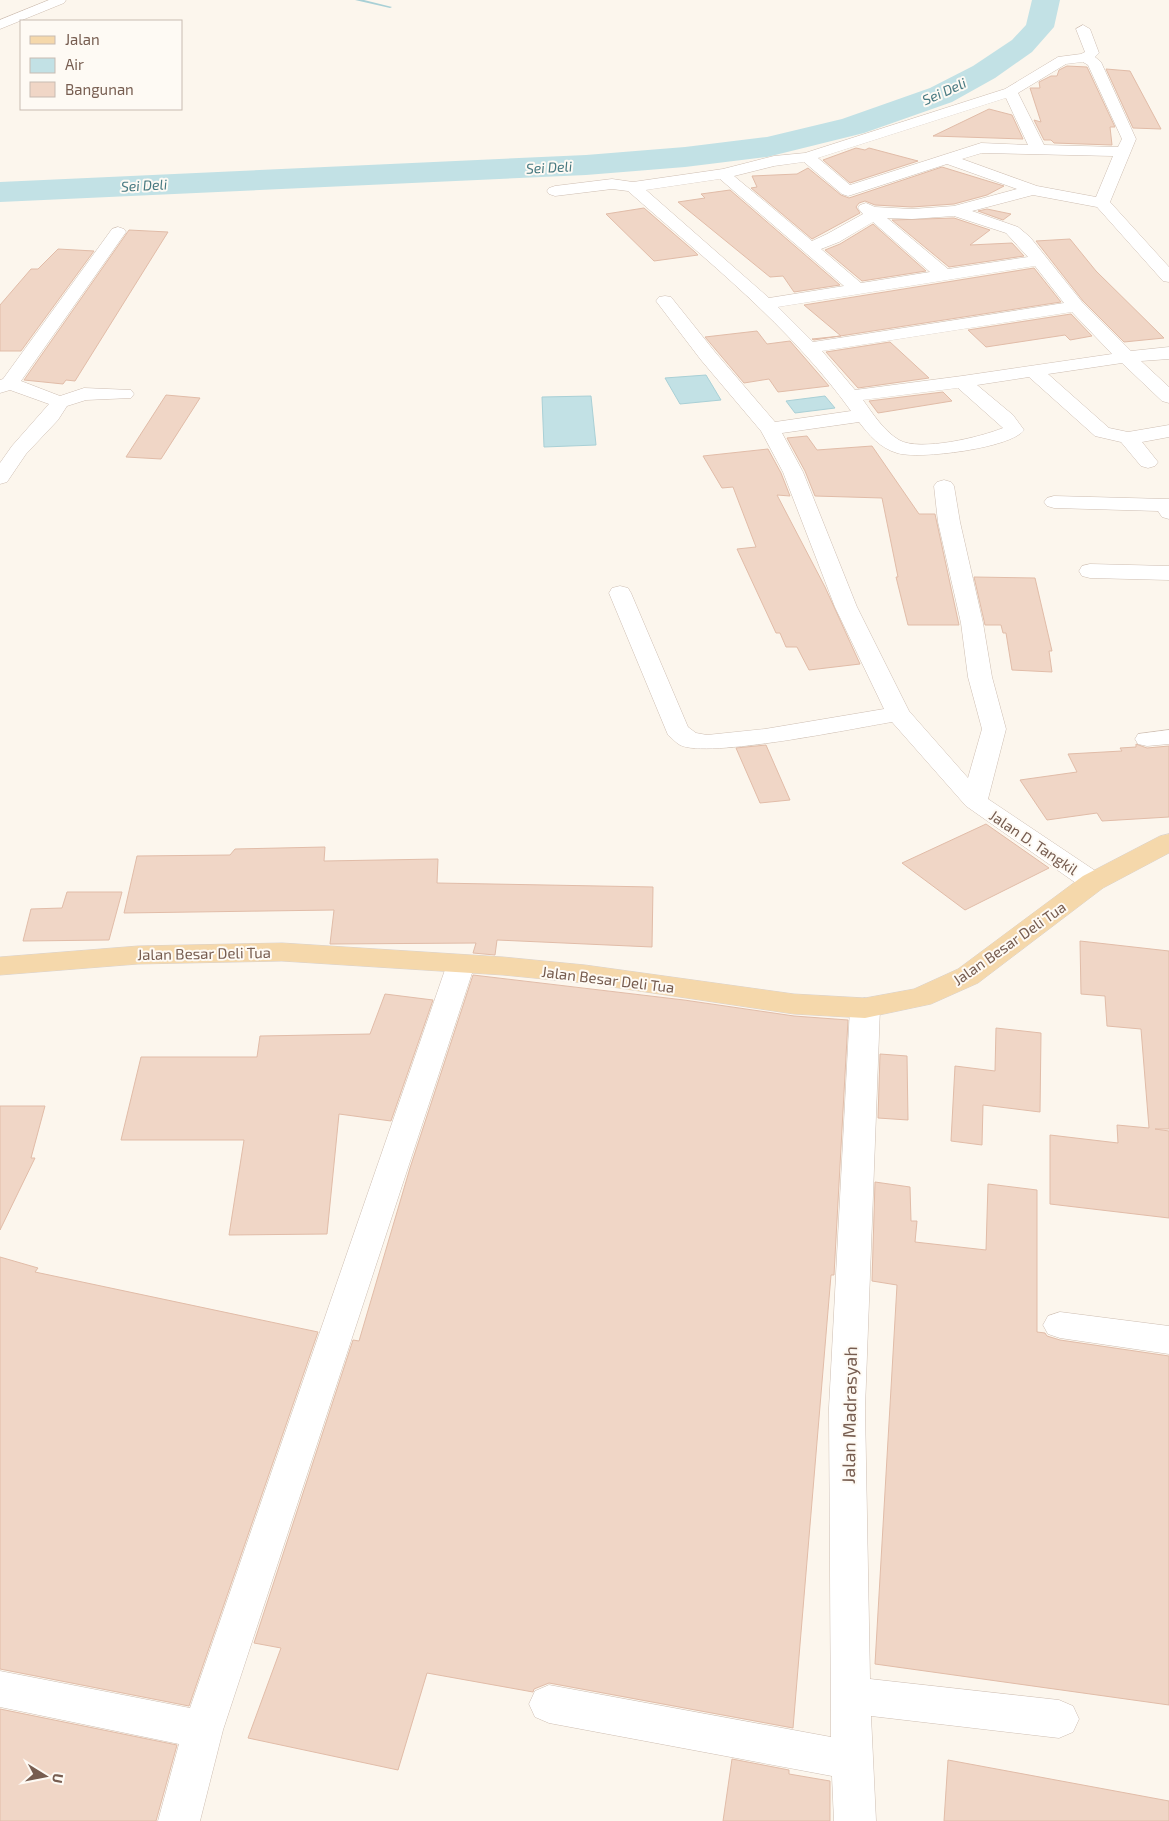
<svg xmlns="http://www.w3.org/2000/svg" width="1169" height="1821" font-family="'Exo 2',sans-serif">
<rect width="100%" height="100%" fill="#fcf6ed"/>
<!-- water -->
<g fill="#c2e1e5" stroke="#a9d0d6">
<path d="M 706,375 L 721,400 L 680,404 L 665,378 Z"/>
<path d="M 591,396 L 596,445 L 544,447 L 542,397 Z"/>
<path d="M 825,396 L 835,408 L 795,413 L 786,401 Z"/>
</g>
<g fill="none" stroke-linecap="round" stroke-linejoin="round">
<!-- stream -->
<path fill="#a9d0d6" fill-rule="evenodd" d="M 355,0 L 364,0 L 392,7 L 390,8 Z"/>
<!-- river -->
<path fill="#c2e1e5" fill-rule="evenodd" d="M 1032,0 L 1060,0 L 1054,27 L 1032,52 L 995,78 L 952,102 L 864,133 L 767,157 L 685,167 L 586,175 L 0,202 L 0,182 L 586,155 L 685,147 L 767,137 L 842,119 L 930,88 L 973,66 L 1012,40 L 1026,25 Z"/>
</g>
<!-- building -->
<g fill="#f0d6c6" stroke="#e1bca8">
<path d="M 1067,66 L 1087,67 L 1115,127 L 1110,127 L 1112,145 L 1054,143 L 1051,140 L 1044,140 L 1034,120 L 1041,122 L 1030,88 L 1040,88 L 1039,82 L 1051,76 L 1057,76 L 1059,70 Z"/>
<path d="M 1106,69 L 1130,71 L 1161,129 L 1133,128 Z"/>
<path d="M 989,109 L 1012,115 L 1023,139 L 933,136 Z"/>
<path d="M 856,148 L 865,150 L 869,148 L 918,161 L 850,183 L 823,160 Z"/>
<path d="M 942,167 L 1004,186 L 987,195 L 954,204 L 912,207 L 875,205 L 865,201 L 859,203 L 856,207 L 860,213 L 812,239 L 751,188 L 757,187 L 752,176 L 797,174 L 808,168 L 841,195 L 849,198 Z"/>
<path d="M 730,190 L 840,285 L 794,292 L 783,276 L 770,277 L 678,202 L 705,198 L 701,194 Z"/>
<path d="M 644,208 L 695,252 L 698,255 L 654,261 L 606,214 Z"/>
<path d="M 987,209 L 1011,214 L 1003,220 L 978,211 Z"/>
<path d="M 954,218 L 990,230 L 970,245 L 1012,243 L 1024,256 L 949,267 L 892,220 Z"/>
<path d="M 873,224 L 926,271 L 862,281 L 825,250 L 840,244 Z"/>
<path d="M 129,230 L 168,232 L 75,381 L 66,380 L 63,384 L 24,380 Z"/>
<path d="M 1070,239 L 1096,271 L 1164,338 L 1124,342 L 1083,301 L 1036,241 Z"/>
<path d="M 58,249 L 94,251 L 21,351 L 0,351 L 0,305 L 31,269 L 38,269 Z"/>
<path d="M 1034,268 L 1061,302 L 814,340 L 812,339 L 841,336 L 804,305 Z"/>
<path d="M 1071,314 L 1092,336 L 1070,340 L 1065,335 L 986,347 L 968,330 Z"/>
<path d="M 757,331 L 767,344 L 790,341 L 829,386 L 778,392 L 769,379 L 744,383 L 705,337 Z"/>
<path d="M 890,342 L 929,378 L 858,388 L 826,352 Z"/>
<path d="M 943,392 L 952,401 L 878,413 L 869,401 Z"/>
<path d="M 166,395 L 200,398 L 161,459 L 126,457 Z"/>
<path d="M 807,436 L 817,450 L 872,446 L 919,514 L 935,514 L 959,625 L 908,625 L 896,577 L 898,577 L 882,498 L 815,496 L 805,471 L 787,438 Z"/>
<path d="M 768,449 L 781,473 L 790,496 L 777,495 L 825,587 L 860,664 L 809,670 L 797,647 L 786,647 L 780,633 L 776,633 L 737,549 L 756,547 L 733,487 L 722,488 L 703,456 Z"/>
<path d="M 974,577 L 1035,578 L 1052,651 L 1049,651 L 1052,672 L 1012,670 L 1006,633 L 1003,633 L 1001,625 L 985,625 Z"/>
<path d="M 1136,744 L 1147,748 L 1169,746 L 1169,817 L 1102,821 L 1097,813 L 1047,820 L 1020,780 L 1077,772 L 1068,754 L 1122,751 L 1120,748 L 1136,747 Z"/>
<path d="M 766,745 L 790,800 L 760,803 L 736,748 Z"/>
<path d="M 986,824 L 1049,868 L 965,910 L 902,863 Z"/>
<path d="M 325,847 L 324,861 L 438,859 L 437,883 L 653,887 L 652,947 L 497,940 L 495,955 L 473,953 L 476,943 L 330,944 L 334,910 L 124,913 L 137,856 L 230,855 L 235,849 Z"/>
<path d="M 67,892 L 122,892 L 109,940 L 23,941 L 31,909 L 62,908 Z"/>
<path d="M 1080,941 L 1169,951 L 1169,1129 L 1155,1129 L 1169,1131 L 1169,1218 L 1050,1204 L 1050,1135 L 1118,1143 L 1117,1125 L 1149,1128 L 1141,1029 L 1107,1026 L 1105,996 L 1081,994 Z"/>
<path d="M 473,975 L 684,1000 L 794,1016 L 848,1020 L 834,1275 L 831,1275 L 793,1728 L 549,1683 L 534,1689 L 533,1692 L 427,1673 L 398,1770 L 248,1738 L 281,1648 L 254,1643 L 353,1340 L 359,1341 L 410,1168 Z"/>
<path d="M 385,994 L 433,1000 L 391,1121 L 339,1114 L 327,1234 L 229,1235 L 244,1140 L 121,1140 L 141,1057 L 257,1057 L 260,1036 L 370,1034 Z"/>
<path d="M 996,1028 L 1041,1033 L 1040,1112 L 983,1105 L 982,1145 L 951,1141 L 955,1066 L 995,1071 Z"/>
<path d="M 880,1054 L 907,1056 L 908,1120 L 878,1118 Z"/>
<path d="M 0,1106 L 45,1106 L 31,1158 L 35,1158 L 0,1230 Z"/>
<path d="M 875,1182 L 910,1187 L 911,1221 L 917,1221 L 915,1242 L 986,1250 L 988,1184 L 1037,1190 L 1037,1332 L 1045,1333 L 1047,1336 L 1060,1340 L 1169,1356 L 1169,1705 L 875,1664 L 897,1285 L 872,1281 Z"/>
<path d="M 0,1257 L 38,1268 L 35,1272 L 318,1332 L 189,1706 L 0,1669 Z"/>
<path d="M 0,1709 L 177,1745 L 156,1821 L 0,1821 Z"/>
<path d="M 732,1759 L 789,1770 L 789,1774 L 830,1781 L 830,1821 L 723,1821 Z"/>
<path d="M 948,1760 L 1169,1801 L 1169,1821 L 944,1821 Z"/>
</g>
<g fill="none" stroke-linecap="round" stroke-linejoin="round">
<!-- minor casing -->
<g stroke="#cebeb2" stroke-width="1">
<g id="minor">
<path d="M 49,0 L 66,0 L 64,3 L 0,29 L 0,20 Z"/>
<path d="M 1083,25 L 1090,29 L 1099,53 L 1095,57 L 1101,62 L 1136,139 L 1110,202 L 1169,267 L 1169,282 L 1163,281 L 1097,207 L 1033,195 L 972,211 L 1018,227 L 1030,237 L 1082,302 L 1131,351 L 1169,347 L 1169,359 L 1141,361 L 1169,387 L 1169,403 L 1162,401 L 1122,363 L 1048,374 L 1109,428 L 1128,432 L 1169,425 L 1169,437 L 1142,442 L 1158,462 L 1155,466 L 1148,468 L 1141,466 L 1121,442 L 1095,436 L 1029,377 L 977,385 L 1013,415 L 1024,430 C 1012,448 918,460 897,453 C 880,448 869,435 859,422 L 782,433 L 803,472 L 857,607 L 909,711 L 968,778 L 982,729 L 968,677 L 961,623 L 938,522 L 934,486 L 937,482 L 944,480 L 951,482 L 954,486 L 960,522 L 983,623 L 992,677 L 1006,729 L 988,799 L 1103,876 L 1107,882 L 1103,888 L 1093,890 L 1083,888 L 966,806 L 892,722 C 855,728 707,759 680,745 C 676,743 672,738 668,735 L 609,593 L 612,588 L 620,586 L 628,588 L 631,593 L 688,727 L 696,733 L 707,735 L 765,729 L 884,709 L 835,607 L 783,472 L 761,431 L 701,360 L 656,301 L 659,297 L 665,296 L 671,297 L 715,352 L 775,422 L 851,411 C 790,326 706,260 628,191 L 612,189 L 555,196 L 549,194 L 547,191 L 549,188 L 555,186 L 612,179 L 633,182 L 723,169 L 774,156 L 805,153 L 1005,89 L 1058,57 L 1081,54 L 1085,52 L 1076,29 ZM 1083,62 L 1088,65 L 1122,139 L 1118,147 L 1044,145 L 1018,93 L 1066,64 ZM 1006,98 L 1028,145 L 981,143 L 850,185 L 818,158 ZM 982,153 L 1113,156 L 1096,197 L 1037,186 L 962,159 ZM 804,162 L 842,194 L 848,196 L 947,164 L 1017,189 L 954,206 L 912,209 L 875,207 L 866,203 L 860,205 L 858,208 L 863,214 L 827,234 L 812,241 L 734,176 L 774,166 ZM 720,179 L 844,286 L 769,298 L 646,190 ZM 954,216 L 1006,233 L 1028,257 L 948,269 L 887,218 L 912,219 ZM 873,222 L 930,272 L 861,283 L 821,249 L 839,242 ZM 1035,266 L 1064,303 L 813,342 L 778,307 ZM 1072,312 L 1112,354 L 962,376 L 855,390 L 822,351 ZM 958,388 L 1003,428 C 981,437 920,452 899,440 C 884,431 873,414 863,400 Z"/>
<path d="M 118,227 L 124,229 L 126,232 L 21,381 L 60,396 L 84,388 L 131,390 L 134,394 L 131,398 L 86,400 L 67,406 L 58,420 L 26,454 L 7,482 L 0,484 L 0,463 L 12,446 L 49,404 L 10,390 L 0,393 L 0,380 L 3,379 L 112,229 Z"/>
<path d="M 1054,496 L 1166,499 L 1169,499 L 1169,519 L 1162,517 L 1158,511 L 1054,508 L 1047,506 L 1044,502 L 1047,498 Z"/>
<path d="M 1090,564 L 1169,566 L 1169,580 L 1090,578 L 1082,576 L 1079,571 L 1082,566 Z"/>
<path d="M 1169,730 L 1169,744 L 1147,746 L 1138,744 L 1135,739 L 1138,734 Z"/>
<path d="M 461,955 L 471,957 L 475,964 L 223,1730 L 200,1821 L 158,1821 L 179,1744 L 0,1707 L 0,1671 L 190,1708 L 447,964 L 451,957 Z"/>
<path d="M 865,998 L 875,1001 L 880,1008 L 865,1408 L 870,1679 L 1059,1700 L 1073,1706 L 1079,1719 L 1073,1732 L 1059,1738 L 871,1716 L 876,1821 L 834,1821 L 832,1776 L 549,1723 L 535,1717 L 529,1704 L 535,1691 L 549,1685 L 831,1737 L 829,1408 L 850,1008 L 855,1001 Z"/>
<path d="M 1060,1312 L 1169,1326 L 1169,1354 L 1060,1338 L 1048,1334 L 1043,1325 L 1048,1316 Z"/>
</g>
</g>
<!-- major casing -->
<g stroke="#d9d2ce" stroke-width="1">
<path id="major" d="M 1169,834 L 1169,853 L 1103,888 L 978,983 L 931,1004 L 865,1018 L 794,1014 L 585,983 L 503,975 L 282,961 L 138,964 L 0,975 L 0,957 L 138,946 L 282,943 L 503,957 L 585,965 L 794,994 L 865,998 L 914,989 L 958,969 L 1083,876 L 1160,836 Z"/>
</g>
<!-- minor -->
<use href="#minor" fill="#fff" fill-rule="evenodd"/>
<!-- major -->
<use href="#major" fill="#f5d8ab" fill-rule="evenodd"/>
</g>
<g text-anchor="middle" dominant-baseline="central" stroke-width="4" stroke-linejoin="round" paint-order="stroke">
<!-- far-water labels -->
<g font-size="14" font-style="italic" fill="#477981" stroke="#fefaf4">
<text transform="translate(944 91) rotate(-24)">Sei Deli</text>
<text transform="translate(549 167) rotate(-3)">Sei Deli</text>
<text transform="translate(144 185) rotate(-3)">Sei Deli</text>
</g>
<!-- street labels -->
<g font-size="15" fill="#775d50" stroke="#fefaf4">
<text transform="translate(1034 842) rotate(34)">Jalan D. Tangkil</text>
<text transform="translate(1009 943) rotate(-35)">Jalan Besar Deli Tua</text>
<text transform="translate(204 953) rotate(-1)">Jalan Besar Deli Tua</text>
<text transform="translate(608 979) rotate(7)">Jalan Besar Deli Tua</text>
</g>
<!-- near-street labels -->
<g font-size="18" fill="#775d50" stroke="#fefaf4">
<text transform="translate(849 1415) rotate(-89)">Jalan Madrasyah</text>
</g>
</g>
<!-- legend -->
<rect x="20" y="20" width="162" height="90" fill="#fefaf4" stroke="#c8bbb2"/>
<rect x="30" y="36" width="25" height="8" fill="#f5d8ab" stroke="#c8bbb2"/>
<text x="65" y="45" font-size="15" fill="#775d50">Jalan</text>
<rect x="30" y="58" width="25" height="15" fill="#c2e1e5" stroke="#c8bbb2"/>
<text x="65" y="70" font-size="15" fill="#775d50">Air</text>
<rect x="30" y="82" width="25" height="15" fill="#f0d6c6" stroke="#c8bbb2"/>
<text x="65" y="95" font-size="15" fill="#775d50">Bangunan</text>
<!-- north arrow -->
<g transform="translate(45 1776) rotate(100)" stroke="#fefaf4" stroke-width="4" paint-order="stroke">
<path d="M0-4L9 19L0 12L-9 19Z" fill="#775d50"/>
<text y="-8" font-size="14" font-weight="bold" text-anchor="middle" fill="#775d50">U</text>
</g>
</svg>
